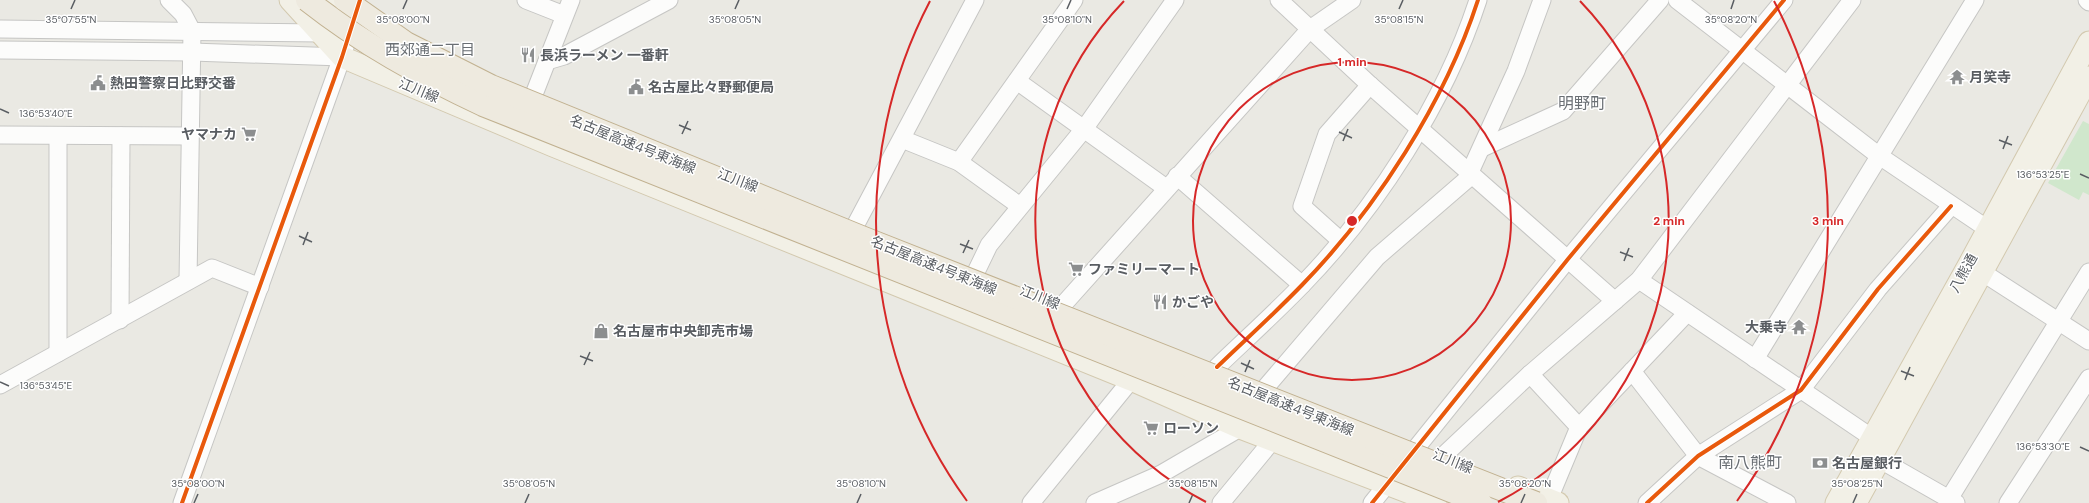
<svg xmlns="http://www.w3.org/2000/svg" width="2089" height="503" font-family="'DM Sans','Noto Sans JP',sans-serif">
<rect width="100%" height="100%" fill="#eae9e3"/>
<!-- green -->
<path fill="#d0e7cc" d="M 2083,121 L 2089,124 L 2089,195 L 2083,192 L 2079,200 L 2048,183 Z"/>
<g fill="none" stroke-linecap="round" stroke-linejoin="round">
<!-- minor casing -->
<g stroke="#c6c6c4" stroke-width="19">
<g id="minor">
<path d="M 169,0 L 183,14 L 192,31 L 188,281"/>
<path d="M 526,0 L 564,15"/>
<path d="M 1279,0 L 1370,85 L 1615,301"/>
<path d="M 1677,0 L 1878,155 L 1998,236"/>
<path d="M 2087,0 L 2089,2"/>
<path d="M 0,29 L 322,33 L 329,31"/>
<path d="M 0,50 L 192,52 L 342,57"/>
<path d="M 547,61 L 571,0"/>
<path d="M 1017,81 L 1166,188"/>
<path d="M 531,102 L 547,61 L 564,56 L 669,0"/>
<path d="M 0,135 L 190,136"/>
<path d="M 902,139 L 959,162 L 1020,206"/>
<path d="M 1482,148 L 1563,111 L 1660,0"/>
<path d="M 959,162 L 1074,0"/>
<path d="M 1470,172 L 1516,71 L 1542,0"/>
<path d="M 1177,176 L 1302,285"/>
<path d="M 856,224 L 975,0"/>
<path d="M 1341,241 L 1302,206 L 1327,134 L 1370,85"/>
<path d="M 1971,265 L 2089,341"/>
<path d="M 976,272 L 989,245 L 1084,129 L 1175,0"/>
<path d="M 1639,280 L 1871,437"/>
<path d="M 1062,306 L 1310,29 L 1352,0"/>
<path d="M 120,320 L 121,136"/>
<path d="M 58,353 L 58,136"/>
<path d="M 1755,359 L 1975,0"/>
<path d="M 1217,367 C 1245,340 1274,314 1302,285 C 1376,209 1445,102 1478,0"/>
<path d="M 1632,371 L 1698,456 L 1787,503"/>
<path d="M 1530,374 L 1579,427"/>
<path d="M 0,385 L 212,268 L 260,287"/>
<path d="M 1266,387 L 1377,257 L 1472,175"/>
<path d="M 1442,457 L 1530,374 L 1639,280 L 1852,0"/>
<path d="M 1879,459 L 1956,503"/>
<path d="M 1549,499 L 1579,427 L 1687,313"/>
<path d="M 1949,499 L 2089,272"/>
<path d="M 182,503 L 342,57 L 353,21"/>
<path d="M 1031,503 L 1131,380"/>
<path d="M 1095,503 L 1161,474 L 1240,428"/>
<path d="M 1221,503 L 1272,441"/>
<path d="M 1372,503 L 1568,259 L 1784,0"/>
<path d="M 1647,503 L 1698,456 L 1801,390 L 1878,289 L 1951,206"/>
<path d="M 2008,503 L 2089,378"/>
</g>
</g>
<!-- major casing -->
<g stroke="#d3c9af" stroke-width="23">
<g id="major">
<path d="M 290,0 L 342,57 L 553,146 L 1131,380 L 1240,428 L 1436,503"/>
<path d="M 330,0 L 352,24 L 363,29"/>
<path d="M 1518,487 L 1558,503"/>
<path d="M 1836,503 L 1969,264 L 2089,42"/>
<path d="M 1856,503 L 2089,77"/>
</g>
</g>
<!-- minor -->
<use href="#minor" stroke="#fcfcfb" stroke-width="17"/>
<!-- major -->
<use href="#major" stroke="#f2f0e6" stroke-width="21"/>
<!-- highway-bridge casing -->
<g stroke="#c1b190" stroke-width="24" stroke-linecap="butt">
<g id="highway-bridge">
<path d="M 307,0 C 363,44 419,75 483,105 L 1481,503"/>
<path d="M 345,0 L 406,43 L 491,86 L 864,238 L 1536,503"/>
</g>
</g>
<!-- highway-bridge -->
<use href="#highway-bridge" stroke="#eeeadf" stroke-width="22"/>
<!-- cycleway casing -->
<g stroke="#fff" stroke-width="6">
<g id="cycleway">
<path d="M 1217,367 C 1245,340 1274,314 1302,285 C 1376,209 1445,102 1478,0"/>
<path d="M 182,503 L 342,57 L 360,0"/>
<path d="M 1372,503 L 1568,259 L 1784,0"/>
<path d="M 1647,503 L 1698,456 L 1801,390 L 1878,289 L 1951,206"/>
</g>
</g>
<!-- cycleway -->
<use href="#cycleway" stroke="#e8590c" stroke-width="4"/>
</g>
<!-- ticks -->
<path fill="none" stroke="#595d62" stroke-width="1.5" d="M 71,9 L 75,0M 403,9 L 407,0M 735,9 L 739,0M 1067,9 L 1071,0M 1399,9 L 1403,0M 1731,9 L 1734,0M 0,109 L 9,113M 679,125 L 691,130M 1339,132 L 1352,138M 682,134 L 688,121M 1999,140 L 2012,145M 1343,141 L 1348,129M 2003,149 L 2008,136M 2080,174 L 2089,178M 299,236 L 312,242M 960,244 L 973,249M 303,245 L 308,232M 1620,252 L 1633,257M 963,253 L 969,240M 1624,261 L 1629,248M 580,356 L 593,361M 1241,363 L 1254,369M 584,365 L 590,352M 1901,371 L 1914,376M 1245,372 L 1250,360M 1905,380 L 1910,367M 0,382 L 9,386M 2080,447 L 2089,451M 194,503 L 198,494M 525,503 L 529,494M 857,503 L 861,494M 1189,503 L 1193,494M 1521,503 L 1525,494M 1853,503 L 1857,494"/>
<!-- distance rings -->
<g fill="none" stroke="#d62828" stroke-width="2">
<circle cx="1352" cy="221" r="159"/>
<path d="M1206 502A317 317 0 0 1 1124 1M1580 1A317 317 0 0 1 1498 502"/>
<path d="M967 501A476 476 0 0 1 930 1M1774 1A476 476 0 0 1 1737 501"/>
</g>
<!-- icons -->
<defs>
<g id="restaurant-bare" transform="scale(1.2)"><path d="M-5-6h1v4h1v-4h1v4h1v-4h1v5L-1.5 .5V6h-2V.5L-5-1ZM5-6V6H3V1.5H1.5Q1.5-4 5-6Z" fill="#8c8e8f" stroke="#fff" stroke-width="2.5" paint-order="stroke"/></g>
<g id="temple-bare" transform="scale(1.2)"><path d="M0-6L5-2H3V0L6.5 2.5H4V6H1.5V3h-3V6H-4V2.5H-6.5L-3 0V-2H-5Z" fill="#8c8e8f" stroke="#fff" stroke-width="2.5" paint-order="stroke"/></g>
<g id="civic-bare" transform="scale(1.2)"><path d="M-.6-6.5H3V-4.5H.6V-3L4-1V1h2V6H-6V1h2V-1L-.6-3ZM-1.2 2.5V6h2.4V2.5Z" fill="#8c8e8f" stroke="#fff" stroke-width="2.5" paint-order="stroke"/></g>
<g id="supermarket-bare" transform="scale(1.2)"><path d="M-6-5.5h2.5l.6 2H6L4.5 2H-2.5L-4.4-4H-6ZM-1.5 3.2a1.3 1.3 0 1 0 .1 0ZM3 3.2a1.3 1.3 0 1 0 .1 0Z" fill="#8c8e8f" stroke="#fff" stroke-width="2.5" paint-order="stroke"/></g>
<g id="shop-bare" transform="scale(1.2)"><path d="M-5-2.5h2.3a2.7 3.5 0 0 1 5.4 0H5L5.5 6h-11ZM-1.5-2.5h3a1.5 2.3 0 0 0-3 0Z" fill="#8c8e8f" stroke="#fff" stroke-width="2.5" paint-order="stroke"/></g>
<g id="bank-bare" transform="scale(1.2)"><path d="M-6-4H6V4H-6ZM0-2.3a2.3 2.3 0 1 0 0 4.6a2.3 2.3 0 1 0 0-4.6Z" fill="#8c8e8f" stroke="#fff" stroke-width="2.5" paint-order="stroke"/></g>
</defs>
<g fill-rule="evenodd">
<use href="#restaurant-bare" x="528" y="55"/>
<use href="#temple-bare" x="1957" y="77"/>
<use href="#civic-bare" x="98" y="83"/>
<use href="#civic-bare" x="636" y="87"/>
<use href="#supermarket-bare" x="249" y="134"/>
<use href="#supermarket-bare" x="1076" y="269"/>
<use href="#restaurant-bare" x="1160" y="302"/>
<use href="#temple-bare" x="1799" y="327"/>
<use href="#shop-bare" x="601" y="331"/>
<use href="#supermarket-bare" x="1151" y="428"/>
<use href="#bank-bare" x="1820" y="463"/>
</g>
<g text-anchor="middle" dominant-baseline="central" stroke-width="3" stroke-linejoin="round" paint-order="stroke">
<!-- poi labels -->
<g font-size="14" font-weight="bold" fill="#595d62" stroke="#fff" text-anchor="start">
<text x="540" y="55">長浜ラーメン 一番軒</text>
<text x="1969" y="77">月笑寺</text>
<text x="110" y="83">熱田警察日比野交番</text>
<text x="648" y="87">名古屋比々野郵便局</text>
<text x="237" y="134" text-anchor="end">ヤマナカ</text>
<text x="1088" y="269">ファミリーマート</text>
<text x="1172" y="302">かごや</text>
<text x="1787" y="327" text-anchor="end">大乗寺</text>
<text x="613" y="331">名古屋市中央卸売市場</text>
<text x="1163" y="428">ローソン</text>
<text x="1832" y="463">名古屋銀行</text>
</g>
<!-- street labels -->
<g font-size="14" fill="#595d62" stroke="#fff">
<text transform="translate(419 90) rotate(23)">江川線</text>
<text transform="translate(633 144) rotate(22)">名古屋高速4号東海線</text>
<text transform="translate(738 180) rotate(21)">江川線</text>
<text transform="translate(934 265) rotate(22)">名古屋高速4号東海線</text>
<text transform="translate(1963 273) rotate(-61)">八熊通</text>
<text transform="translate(1040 297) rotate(22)">江川線</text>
<text transform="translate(1291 406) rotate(22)">名古屋高速4号東海線</text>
<text transform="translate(1453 461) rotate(22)">江川線</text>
</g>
<!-- neighbourhood labels -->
<g font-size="15" fill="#6a6f74" stroke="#fff">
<text x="430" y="50">西郊通二丁目</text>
</g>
<!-- quarter labels -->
<g font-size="16" fill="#6a6f74" stroke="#fff">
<text x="1582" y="103">明野町</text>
<text x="1750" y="462">南八熊町</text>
</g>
</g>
<g font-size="10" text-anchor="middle" fill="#595d62" stroke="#fff" stroke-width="3" stroke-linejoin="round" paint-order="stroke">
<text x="71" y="23">35°07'55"N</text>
<text x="403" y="23">35°08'00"N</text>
<text x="735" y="23">35°08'05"N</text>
<text x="1067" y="23">35°08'10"N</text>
<text x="1399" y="23">35°08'15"N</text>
<text x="1731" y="23">35°08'20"N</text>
<text x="46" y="117">136°53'40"E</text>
<text x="2043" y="178">136°53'25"E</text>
<text x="46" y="389">136°53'45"E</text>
<text x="2043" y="450">136°53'30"E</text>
<text x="198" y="487">35°08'00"N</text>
<text x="529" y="487">35°08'05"N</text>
<text x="861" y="487">35°08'10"N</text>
<text x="1193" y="487">35°08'15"N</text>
<text x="1525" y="487">35°08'20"N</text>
<text x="1857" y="487">35°08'25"N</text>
</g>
<circle cx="1352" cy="221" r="6" fill="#d62828" stroke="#fff" stroke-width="2"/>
<g font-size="12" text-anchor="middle" font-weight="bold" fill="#d62828" stroke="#fff" stroke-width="3" stroke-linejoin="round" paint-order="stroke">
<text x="1352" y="66">1 min</text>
<text x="1669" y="225">2 min</text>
<text x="1828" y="225">3 min</text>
</g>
</svg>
